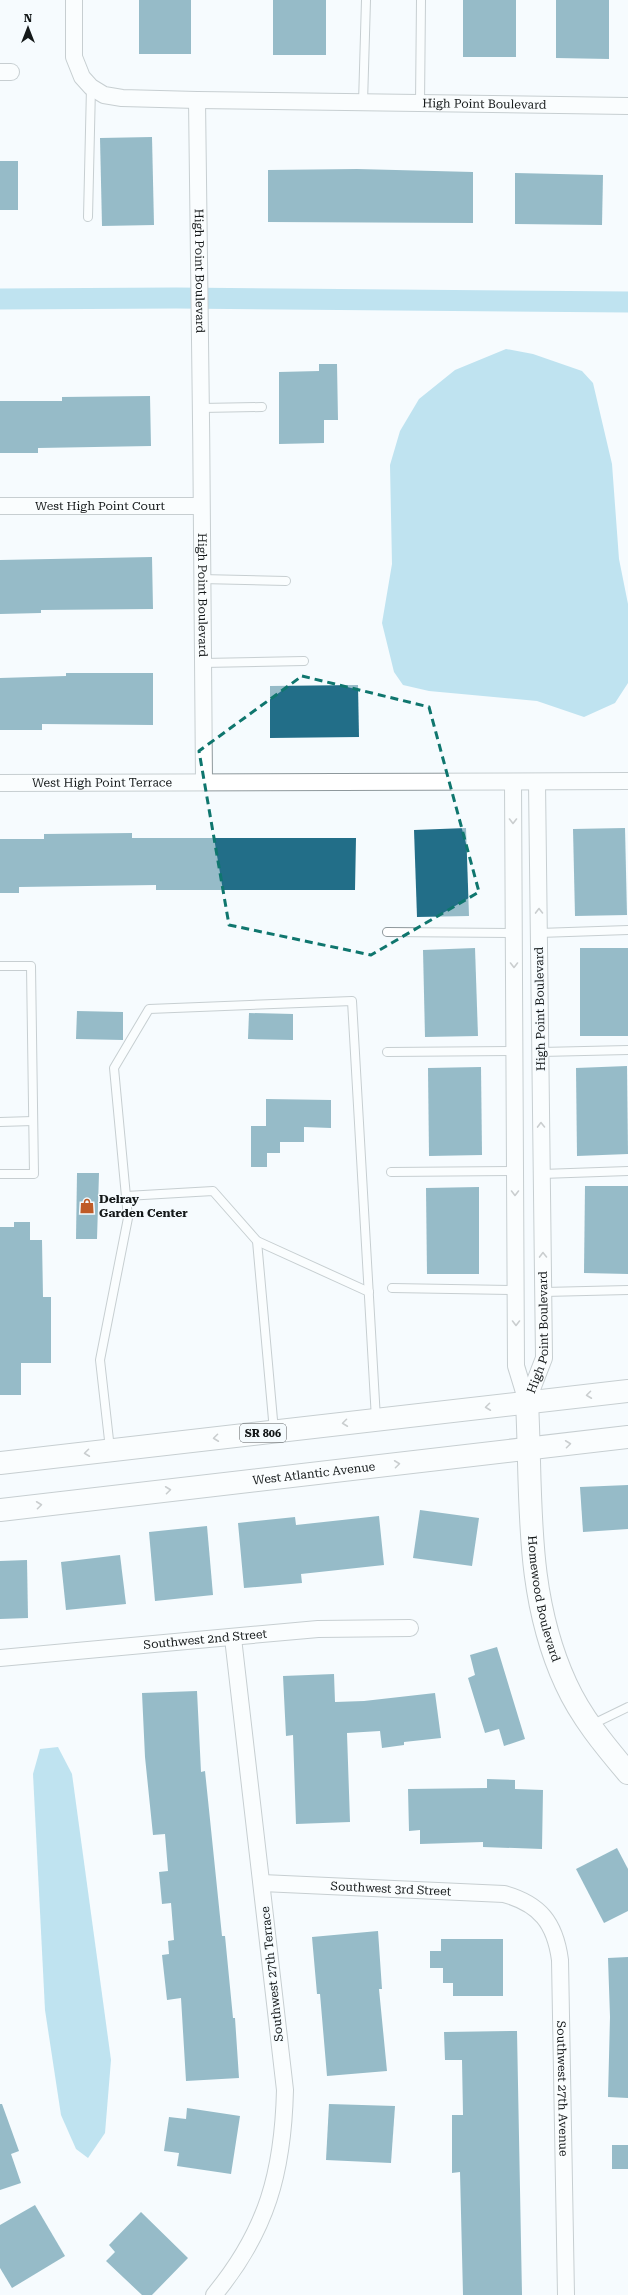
<svg xmlns="http://www.w3.org/2000/svg" width="628" height="2295" font-family="'Roboto Serif',serif">
<rect width="100%" height="100%" fill="#f5fbfe"/>
<!-- water -->
<g fill="#7dc5e1">
<path d="M 506,349 L 533,354 L 582,371 L 593,383 L 612,464 L 619,559 L 628,604 L 628,683 L 615,703 L 584,717 L 537,701 L 429,691 L 403,685 L 394,672 L 382,623 L 392,564 L 390,465 L 400,431 L 419,399 L 455,370 Z"/>
<path d="M 58,1747 L 72,1774 L 111,2060 L 105,2133 L 88,2158 L 76,2149 L 61,2115 L 45,2010 L 33,1774 L 40,1749 Z"/>
</g>
<g fill="none" stroke-linecap="round" stroke-linejoin="round">
<!-- canal -->
<path stroke="#7dc5e1" stroke-width="21" d="M 0,299 L 176,298 L 628,302"/>
</g>
<!-- building -->
<g fill="#226e88">
<rect x="139" y="0" width="52" height="54"/>
<rect x="273" y="0" width="53" height="55"/>
<rect x="463" y="0" width="53" height="57"/>
<path d="M 556,0 L 609,0 L 609,59 L 556,58 Z"/>
<path d="M 152,137 L 154,225 L 102,226 L 100,138 Z"/>
<rect x="0" y="161" width="18" height="49"/>
<path d="M 357,169 L 473,172 L 473,223 L 268,222 L 268,170 Z"/>
<path d="M 515,173 L 603,175 L 602,225 L 515,224 Z"/>
<path d="M 319,364 L 337,364 L 338,420 L 324,420 L 324,443 L 279,444 L 279,372 L 319,371 Z"/>
<path d="M 150,396 L 151,446 L 38,448 L 38,453 L 0,453 L 0,401 L 62,401 L 62,397 Z"/>
<path d="M 152,557 L 153,609 L 41,610 L 41,613 L 0,614 L 0,560 Z"/>
<path d="M 66,673 L 153,673 L 153,725 L 42,724 L 42,730 L 0,730 L 0,678 L 66,676 Z"/>
<path d="M 358,685 L 359,737 L 270,738 L 270,686 Z"/>
<path d="M 466,828 L 469,916 L 417,917 L 414,830 Z"/>
<path d="M 625,828 L 627,915 L 575,916 L 573,829 Z"/>
<path d="M 132,833 L 132,838 L 356,838 L 355,890 L 156,890 L 156,885 L 19,887 L 19,893 L 0,893 L 0,839 L 44,839 L 44,834 Z"/>
<path d="M 475,948 L 478,1036 L 425,1037 L 423,950 Z"/>
<rect x="580" y="948" width="48" height="88"/>
<path d="M 77,1011 L 123,1012 L 123,1040 L 76,1039 Z"/>
<path d="M 249,1013 L 293,1014 L 293,1040 L 248,1039 Z"/>
<path d="M 627,1066 L 628,1154 L 577,1156 L 576,1068 Z"/>
<path d="M 481,1067 L 482,1155 L 429,1156 L 428,1068 Z"/>
<path d="M 266,1099 L 331,1100 L 331,1128 L 304,1127 L 304,1142 L 280,1142 L 280,1153 L 267,1153 L 267,1167 L 251,1167 L 251,1126 L 266,1126 Z"/>
<path d="M 77,1173 L 99,1173 L 97,1239 L 76,1239 Z"/>
<path d="M 585,1186 L 628,1186 L 628,1274 L 584,1273 Z"/>
<path d="M 479,1187 L 479,1274 L 427,1274 L 426,1188 Z"/>
<path d="M 14,1222 L 30,1222 L 30,1240 L 42,1240 L 43,1297 L 51,1297 L 51,1363 L 21,1363 L 21,1395 L 0,1395 L 0,1227 L 14,1227 Z"/>
<path d="M 628,1485 L 628,1529 L 583,1532 L 580,1487 Z"/>
<path d="M 420,1510 L 479,1518 L 472,1566 L 413,1558 Z"/>
<path d="M 379,1516 L 384,1565 L 301,1574 L 302,1583 L 244,1588 L 238,1523 L 295,1517 L 296,1525 Z"/>
<path d="M 207,1526 L 213,1595 L 155,1601 L 149,1532 Z"/>
<path d="M 120,1555 L 126,1604 L 66,1610 L 61,1562 Z"/>
<path d="M 27,1560 L 28,1618 L 0,1619 L 0,1561 Z"/>
<path d="M 497,1647 L 525,1739 L 504,1746 L 499,1729 L 485,1733 L 468,1678 L 475,1675 L 470,1655 Z"/>
<path d="M 334,1674 L 335,1702 L 364,1701 L 435,1693 L 441,1738 L 404,1742 L 404,1745 L 382,1748 L 380,1731 L 347,1733 L 350,1822 L 296,1824 L 293,1735 L 286,1736 L 283,1676 Z"/>
<path d="M 197,1691 L 201,1772 L 205,1771 L 222,1936 L 225,1936 L 233,2018 L 235,2018 L 239,2078 L 186,2081 L 181,1998 L 167,2000 L 162,1955 L 169,1954 L 168,1941 L 174,1940 L 171,1903 L 162,1904 L 159,1872 L 168,1871 L 165,1834 L 153,1835 L 145,1757 L 142,1693 Z"/>
<path d="M 487,1779 L 515,1780 L 515,1789 L 543,1790 L 542,1849 L 483,1847 L 483,1842 L 420,1844 L 420,1830 L 409,1831 L 408,1789 L 487,1788 Z"/>
<path d="M 617,1848 L 628,1869 L 628,1911 L 604,1923 L 576,1869 Z"/>
<path d="M 378,1931 L 382,1989 L 379,1989 L 387,2071 L 327,2076 L 320,1994 L 317,1994 L 312,1937 Z"/>
<path d="M 441,1939 L 503,1939 L 503,1996 L 453,1996 L 453,1983 L 443,1983 L 443,1968 L 430,1968 L 430,1951 L 441,1951 Z"/>
<path d="M 628,1957 L 628,2098 L 608,2097 L 610,2017 L 608,1958 Z"/>
<path d="M 517,2031 L 522,2295 L 463,2295 L 460,2172 L 452,2173 L 452,2115 L 463,2115 L 462,2060 L 445,2060 L 444,2032 Z"/>
<path d="M 0,2104 L 2,2104 L 19,2151 L 11,2154 L 21,2183 L 0,2190 Z"/>
<path d="M 329,2104 L 395,2106 L 391,2163 L 326,2160 Z"/>
<path d="M 187,2108 L 240,2116 L 231,2174 L 177,2166 L 179,2153 L 164,2151 L 169,2117 L 186,2119 Z"/>
<rect x="612" y="2145" width="16" height="24"/>
<path d="M 35,2205 L 65,2256 L 12,2288 L 0,2268 L 0,2225 Z"/>
<path d="M 141,2212 L 188,2258 L 152,2295 L 142,2295 L 106,2261 L 115,2252 L 109,2245 Z"/>
</g>
<g fill="none" stroke-linecap="round" stroke-linejoin="round">
<!-- lane casing -->
<g stroke="#8e989c" stroke-width="10">
<g id="lane">
<path d="M 363,103 L 366,0"/>
<path d="M 420,104 L 421,0"/>
<path d="M 88,217 L 91,87"/>
<path d="M 201,408 L 262,407"/>
<path d="M 201,579 L 286,581"/>
<path d="M 203,663 L 304,661"/>
<path d="M 387,932 L 514,933"/>
<path d="M 539,933 L 628,930"/>
<path d="M 0,966 L 31,966 L 34,1174 L 0,1174"/>
<path d="M 387,1052 L 514,1051"/>
<path d="M 541,1052 L 628,1050"/>
<path d="M 0,1122 L 33,1121"/>
<path d="M 391,1172 L 515,1171"/>
<path d="M 542,1174 L 628,1171"/>
<path d="M 126,1196 L 213,1191 L 257,1241 L 369,1292"/>
<path d="M 257,1241 L 274,1431"/>
<path d="M 392,1288 L 515,1290"/>
<path d="M 544,1292 L 628,1290"/>
<path d="M 110,1449 L 100,1360 L 128,1218 L 114,1068 L 149,1009 L 352,1001 L 376,1419"/>
<path d="M 591,1725 L 628,1707"/>
</g>
</g>
<!-- street casing -->
<g stroke="#8e989c" stroke-width="18">
<g id="street">
<path id="s1" d="M 74,0 L 74,57 L 82,77 L 91,87 L 104,95 L 122,98 L 197,100 L 628,106"/>
<path d="M 0,72 L 11,72"/>
<path id="s2" d="M 197,100 C 201,327 202,555 204,782"/>
<path id="s3" d="M 0,506 L 201,506"/>
<path d="M 513,782 L 516,1366 L 527,1402"/>
<path id="s4" d="M 0,783 L 628,781"/>
<path id="s5" d="M 527,1402 L 544,1358 L 537,782"/>
<path id="s6" d="M 0,1658 L 318,1629 L 410,1628"/>
<path id="s7" d="M 262,1883 L 504,1894 C 540,1904 555,1923 560,1960 L 566,2295"/>
<path d="M 214,2295 C 267,2231 283,2172 285,2090 L 233,1638"/>
</g>
</g>
<!-- secondary casing -->
<g stroke="#8e989c" stroke-width="24">
<g id="secondary">
<path id="s8" d="M 527,1402 C 532,1499 524,1593 566,1684 C 581,1717 605,1746 628,1773"/>
</g>
</g>
<!-- primary casing -->
<g stroke="#8e989c" stroke-width="24">
<g id="primary">
<path d="M 0,1463 L 628,1391"/>
<path id="s9" d="M 0,1510 L 628,1437"/>
</g>
</g>
<!-- lane -->
<use href="#lane" stroke="#fff" stroke-width="8"/>
<!-- street -->
<use href="#street" stroke="#fff" stroke-width="16"/>
<!-- secondary -->
<use href="#secondary" stroke="#fff" stroke-width="22"/>
<!-- primary -->
<use href="#primary" stroke="#fff" stroke-width="22"/>
</g>
<!-- one-way arrows -->
<defs><path id="oneway-chevron" d="M-2-3.5L2.5 0L-2 3.5" fill="none" stroke-width="1.6" stroke-linecap="round" stroke-linejoin="round"/></defs>
<g stroke="#959798">
<use href="#oneway-chevron" transform="translate(513 821) rotate(90)"/>
<use href="#oneway-chevron" transform="translate(539 911) rotate(-91)"/>
<use href="#oneway-chevron" transform="translate(514 965) rotate(90)"/>
<use href="#oneway-chevron" transform="translate(541 1125) rotate(-91)"/>
<use href="#oneway-chevron" transform="translate(515 1193) rotate(90)"/>
<use href="#oneway-chevron" transform="translate(543 1255) rotate(-91)"/>
<use href="#oneway-chevron" transform="translate(516 1323) rotate(90)"/>
<use href="#oneway-chevron" transform="translate(589 1395) rotate(173)"/>
<use href="#oneway-chevron" transform="translate(488 1407) rotate(173)"/>
<use href="#oneway-chevron" transform="translate(345 1423) rotate(173)"/>
<use href="#oneway-chevron" transform="translate(216 1438) rotate(173)"/>
<use href="#oneway-chevron" transform="translate(568 1444) rotate(-7)"/>
<use href="#oneway-chevron" transform="translate(87 1453) rotate(173)"/>
<use href="#oneway-chevron" transform="translate(397 1464) rotate(-7)"/>
<use href="#oneway-chevron" transform="translate(168 1490) rotate(-7)"/>
<use href="#oneway-chevron" transform="translate(39 1505) rotate(-7)"/>
</g>
<!-- marked area -->
<path d="M0 0H628V2295H0ZM 302,676 L 429,707 L 479,892 L 371,955 L 229,925 L 199,751 Z" fill="#f5fbfe" fill-opacity=".55" fill-rule="evenodd"/>
<path fill="none" stroke="#0f766e" stroke-width="3" stroke-dasharray="8 5" stroke-linejoin="round" d="M 302,676 L 429,707 L 479,892 L 371,955 L 229,925 L 199,751 Z"/>
<!-- icons -->
<defs>
<g id="shop-bare" transform="scale(1.2)"><path d="M-5-2.5h2.3a2.7 3.5 0 0 1 5.4 0H5L5.5 6h-11ZM-1.5-2.5h3a1.5 2.3 0 0 0-3 0Z" fill="#bf5b27" stroke="#f5fbfe" stroke-width="2.5" paint-order="stroke"/></g>
</defs>
<g fill-rule="evenodd">
<use href="#shop-bare" x="87" y="1206"/>
</g>
<g text-anchor="middle" dominant-baseline="central" stroke-width="3" stroke-linejoin="round" paint-order="stroke">
<!-- shield labels -->
<rect fill="#f5fbfe" stroke="#585c5e" stroke-width="1" x="240" y="1424" width="46" height="18" rx="3"/>
<g font-size="11" font-weight="bold" fill="#141819">
<text x="263" y="1433">SR 806</text>
</g>
<!-- street labels -->
<g font-size="12" fill="#141819" stroke="#f5fbfe">
<text stroke="none"><textPath href="#s1" startOffset="488">High Point Boulevard</textPath></text>
<text stroke="none"><textPath href="#s2" startOffset="171">High Point Boulevard</textPath></text>
<text stroke="none"><textPath href="#s3" startOffset="100">West High Point Court</textPath></text>
<text stroke="none"><textPath href="#s2" startOffset="495">High Point Boulevard</textPath></text>
<text stroke="none"><textPath href="#s4" startOffset="102">West High Point Terrace</textPath></text>
<text transform="translate(540 1009) rotate(-91)">High Point Boulevard</text>
<text stroke="none"><textPath href="#s5" startOffset="72">High Point Boulevard</textPath></text>
<text stroke="none"><textPath href="#s9" startOffset="316">West Atlantic Avenue</textPath></text>
<text stroke="none"><textPath href="#s8" startOffset="198">Homewood Boulevard</textPath></text>
<text stroke="none"><textPath href="#s6" startOffset="206">Southwest 2nd Street</textPath></text>
<text stroke="none"><textPath href="#s7" startOffset="129">Southwest 3rd Street</textPath></text>
<text transform="translate(272 1974) rotate(-96)">Southwest 27th Terrace</text>
<text stroke="none"><textPath href="#s7" startOffset="464">Southwest 27th Avenue</textPath></text>
</g>
<!-- poi labels -->
<g font-size="12" font-weight="bold" fill="#141819" stroke="#f5fbfe" text-anchor="start">
<text x="99" y="1199">Delray<tspan x="99" dy="14">Garden Center</tspan></text>
</g>
</g>
<!-- north arrow -->
<g transform="translate(28 28)" stroke="#f5fbfe" stroke-width="3" paint-order="stroke">
<path d="M0-3L7 15L0 10L-7 15Z" fill="#141819"/>
<text y="-6" font-size="11" font-weight="bold" text-anchor="middle" fill="#141819">N</text>
</g>
</svg>
